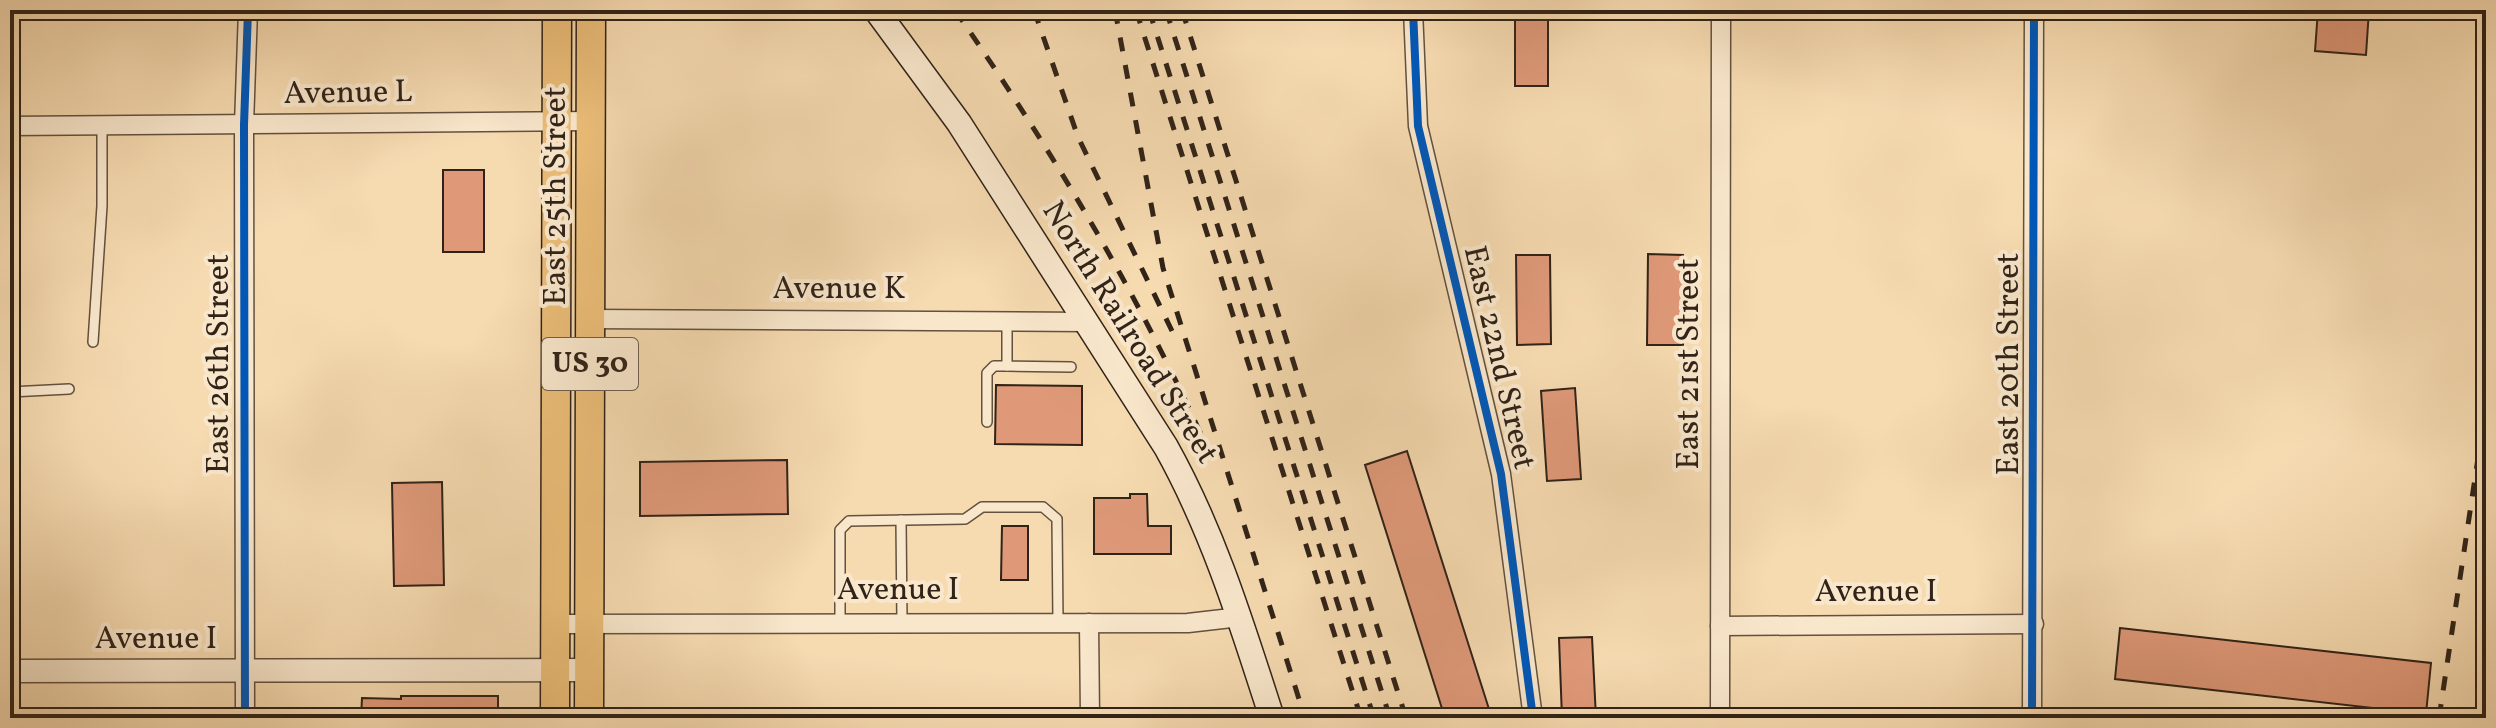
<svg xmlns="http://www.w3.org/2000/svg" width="2496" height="728" font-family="Vollkorn,serif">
<rect width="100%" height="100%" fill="#f6dab0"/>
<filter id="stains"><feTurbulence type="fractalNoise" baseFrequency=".0025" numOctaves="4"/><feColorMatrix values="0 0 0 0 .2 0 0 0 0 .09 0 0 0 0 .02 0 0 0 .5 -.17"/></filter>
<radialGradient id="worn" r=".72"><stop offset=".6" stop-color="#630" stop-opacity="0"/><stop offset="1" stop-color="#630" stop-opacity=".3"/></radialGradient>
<!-- building -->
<g fill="#df9979" stroke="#312318" stroke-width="2">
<rect x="1515" y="10" width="33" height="76"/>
<path d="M 2318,10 L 2369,10 L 2366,55 L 2315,51 Z"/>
<rect x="443" y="170" width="41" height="82"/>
<path d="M 1648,254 L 1683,255 L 1683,345 L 1647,345 Z"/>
<path d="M 1516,255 L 1550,255 L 1551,344 L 1517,345 Z"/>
<path d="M 996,385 L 1082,386 L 1082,445 L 995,444 Z"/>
<path d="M 1575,388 L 1581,479 L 1547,481 L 1541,391 Z"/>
<path d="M 1407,451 L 1489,709 L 1461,718 L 1445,718 L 1365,465 Z"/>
<path d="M 787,460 L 788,514 L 640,516 L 640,462 Z"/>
<path d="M 442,482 L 444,585 L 394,586 L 392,483 Z"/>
<path d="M 1130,494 L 1147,494 L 1148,526 L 1171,526 L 1171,554 L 1094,554 L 1094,498 L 1130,498 Z"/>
<path d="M 1002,526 L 1028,526 L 1028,580 L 1001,580 Z"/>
<path d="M 2120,628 L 2431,663 L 2426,714 L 2115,679 Z"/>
<path d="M 1592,637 L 1596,718 L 1562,718 L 1559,638 Z"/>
<path d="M 401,696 L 498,696 L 498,713 L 379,714 L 379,718 L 361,718 L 362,698 L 401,699 Z"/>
</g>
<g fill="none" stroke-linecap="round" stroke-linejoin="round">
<!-- service casing -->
<g stroke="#62513e" stroke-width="12">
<g id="service">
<path d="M 1007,321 L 1007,366 L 1071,367"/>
<path d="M 93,342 L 102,206 L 102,128"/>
<path d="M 10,392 L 69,389"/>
<path d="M 987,422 L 987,373 L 994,366 L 1007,366"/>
<path d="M 901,520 L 902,623"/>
<path d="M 840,623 L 840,530 L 849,521 L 965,519 L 982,507 L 1043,507 L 1057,519 L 1058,623"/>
</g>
</g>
<!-- minor casing -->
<g stroke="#62513e" stroke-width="21">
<g id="minor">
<path d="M 1413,10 L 1418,126 L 1501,474 L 1533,718"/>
<path d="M 10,126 L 591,121"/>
<path d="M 590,319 L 1087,322"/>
<path d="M 1089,623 L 1090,718"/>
<path d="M 555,624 L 1188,623 L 1240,617"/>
<path d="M 1720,626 L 2034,624"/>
<path d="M 245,718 L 244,125 L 248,10"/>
<path d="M 1720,718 L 1721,10"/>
<path d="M 2032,718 L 2034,10"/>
</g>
</g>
<!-- tertiary casing -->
<g stroke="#62513e" stroke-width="25">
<path id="tertiary" d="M 10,671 L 589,670"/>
</g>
<!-- secondary casing -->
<g stroke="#312318" stroke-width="27">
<path id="secondary" d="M 876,10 L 959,123 L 1166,447 C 1214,533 1242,625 1272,718"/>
</g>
<!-- primary casing -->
<g stroke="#312318" stroke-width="31">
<g id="primary">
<path d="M 555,718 L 557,10"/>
<path d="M 589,718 L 591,10"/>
</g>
</g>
<!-- service -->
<use href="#service" stroke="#f9e7cc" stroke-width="9"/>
<!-- minor -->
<use href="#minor" stroke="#f9e7cc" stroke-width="18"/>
<!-- tertiary -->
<use href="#tertiary" stroke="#f9e7cc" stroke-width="22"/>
<!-- secondary -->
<use href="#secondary" stroke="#f9e7cc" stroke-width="24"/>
<!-- primary -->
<use href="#primary" stroke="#ebbd78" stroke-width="28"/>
<!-- rail -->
<g stroke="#312318" stroke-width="5" stroke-dasharray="14 14" stroke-linecap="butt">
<path d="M 955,10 C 1053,152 1142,299 1211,457"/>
<path d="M 1034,10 L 1078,137 L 1173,333"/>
<path d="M 1115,10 L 1163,268 L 1305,718"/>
<path d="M 1136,10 L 1361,718"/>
<path d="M 1149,10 L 1374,718"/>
<path d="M 1166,10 L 1390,718"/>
<path d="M 1182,10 L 1406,718"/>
<path d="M 2439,718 L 2486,405"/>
</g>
<!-- cycleway casing -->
<g stroke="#f9e7cc" stroke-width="13">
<g id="cycleway">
<path d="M 1413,10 L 1418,126 L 1501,474 L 1533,718"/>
<path d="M 245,718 L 244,125 L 248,10"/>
<path d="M 2032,718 L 2034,10"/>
</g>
</g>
<!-- cycleway -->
<use href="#cycleway" stroke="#0057b8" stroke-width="8"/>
</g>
<g text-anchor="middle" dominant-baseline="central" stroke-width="8" stroke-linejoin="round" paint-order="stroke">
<!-- shield labels -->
<rect fill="#f9e7cc" stroke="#6d5e4e" stroke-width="2" x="542" y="338" width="96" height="52" rx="6"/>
<g font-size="30" font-weight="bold" fill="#312318">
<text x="590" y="364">US 30</text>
</g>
<!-- street labels -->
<g font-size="32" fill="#312318" stroke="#f9e7cc">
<text transform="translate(348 94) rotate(-1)">Avenue L</text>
<text transform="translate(557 196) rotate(-90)">East 25th Street</text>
<text x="839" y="290">Avenue K</text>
<text transform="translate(1129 333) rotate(58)">North Railroad Street</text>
<text transform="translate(1498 358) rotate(77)">East 22nd Street</text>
<text transform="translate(220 364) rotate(-90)">East 26th Street</text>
<text transform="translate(1690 364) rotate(-90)">East 21st Street</text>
<text transform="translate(2010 364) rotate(-90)">East 20th Street</text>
<text x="898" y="591">Avenue I</text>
<text x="1876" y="593">Avenue I</text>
<text x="156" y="640">Avenue I</text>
</g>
</g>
<!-- margin -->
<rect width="2496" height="728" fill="none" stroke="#f6dab0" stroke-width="40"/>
<rect x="12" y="12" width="2472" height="704" fill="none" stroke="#312318" stroke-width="4"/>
<rect x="20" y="20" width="2456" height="688" fill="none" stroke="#312318" stroke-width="2"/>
<rect width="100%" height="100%" filter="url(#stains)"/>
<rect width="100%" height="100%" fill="url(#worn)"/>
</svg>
